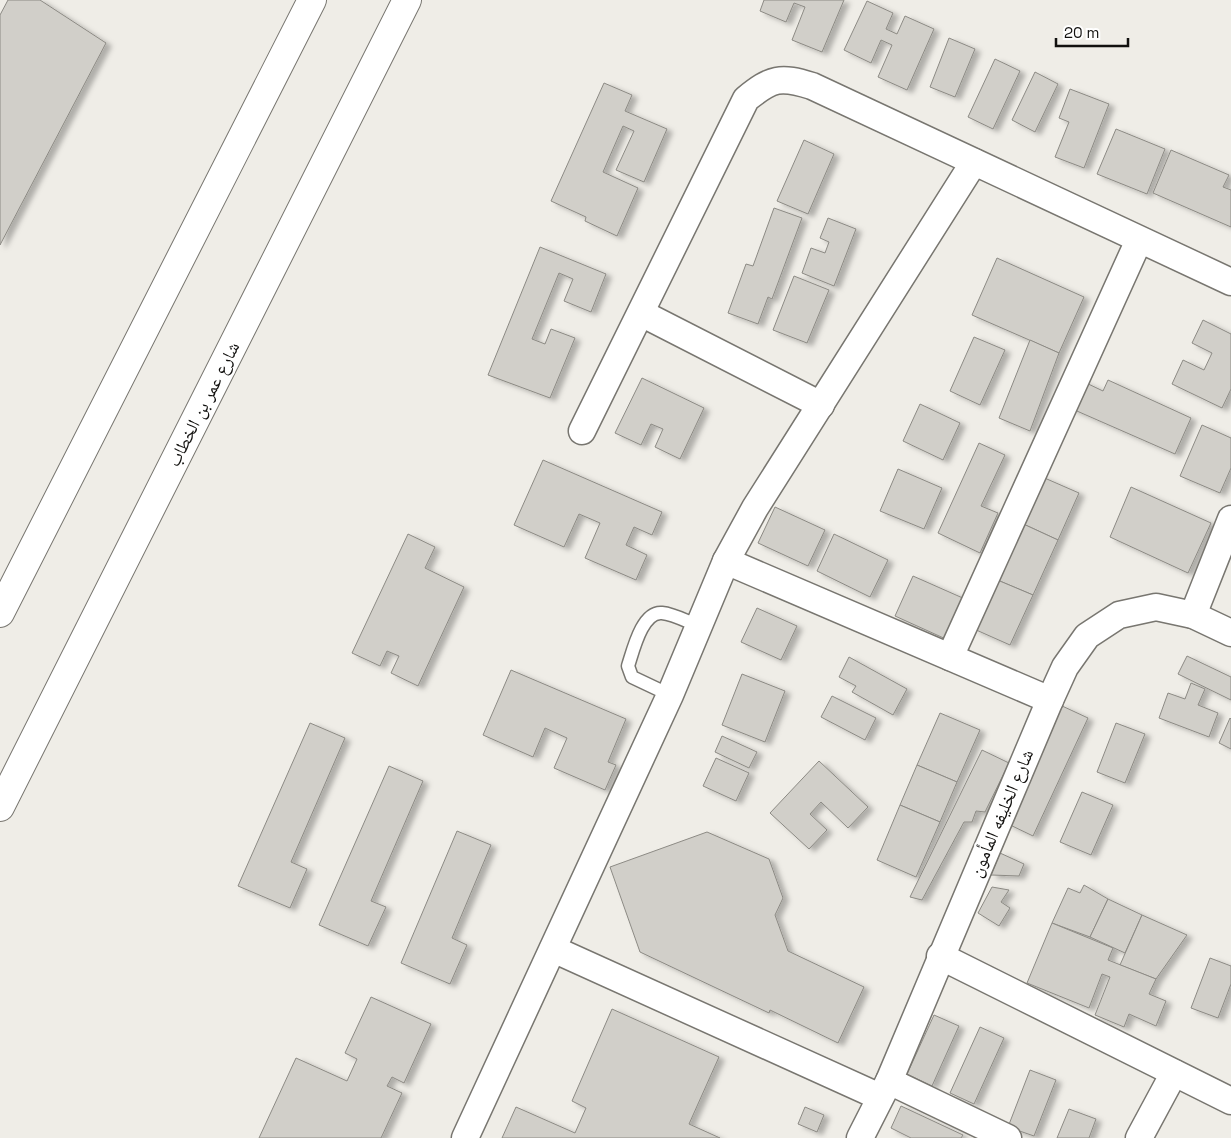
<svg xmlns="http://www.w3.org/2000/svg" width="1231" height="1138" font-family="'Space Grotesk','Noto Naskh Arabic',sans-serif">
<defs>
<filter id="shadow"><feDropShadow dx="5.5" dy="3" stdDeviation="2.5" flood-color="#0004"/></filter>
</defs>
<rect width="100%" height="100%" fill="#efede7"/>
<!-- building -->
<g fill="#d1cfc9" stroke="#8c8a84" filter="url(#shadow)">
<path d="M 8,0 L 40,0 L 106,43 L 0,245 L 0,15 Z"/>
<path d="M 764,0 L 844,0 L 822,52 L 792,40 L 805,7 L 794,3 L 786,22 L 760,11 Z"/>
<path d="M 867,1 L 893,13 L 886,29 L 897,34 L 905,16 L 934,29 L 907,90 L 878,77 L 892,45 L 881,40 L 871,63 L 844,50 Z"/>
<path d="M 949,38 L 975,49 L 955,97 L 930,87 Z"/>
<path d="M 995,59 L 1020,71 L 993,129 L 968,117 Z"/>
<path d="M 1035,72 L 1058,84 L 1035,132 L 1012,120 Z"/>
<path d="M 604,83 L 632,95 L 625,111 L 667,129 L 644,182 L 616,170 L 634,131 L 623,126 L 603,172 L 638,188 L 617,236 L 585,221 L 586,217 L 551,201 Z"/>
<path d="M 1070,89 L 1109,104 L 1084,168 L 1055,157 L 1069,122 L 1059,118 Z"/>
<path d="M 1116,129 L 1165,149 L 1147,194 L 1097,174 Z"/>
<path d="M 804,140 L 834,154 L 808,214 L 777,201 Z"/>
<path d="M 1171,150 L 1229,175 L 1223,187 L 1231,190 L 1231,227 L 1153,193 Z"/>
<path d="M 774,208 L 802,218 L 772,299 L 768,297 L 758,324 L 728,313 L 746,264 L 753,266 Z"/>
<path d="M 828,218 L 856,229 L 834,286 L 802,273 L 811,248 L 825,253 L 829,242 L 820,238 Z"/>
<path d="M 540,247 L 606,274 L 591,312 L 564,301 L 573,279 L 559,273 L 532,339 L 545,344 L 551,329 L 575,338 L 550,398 L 488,375 Z"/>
<path d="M 997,258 L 1084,297 L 1059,353 L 972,315 Z"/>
<path d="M 794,276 L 829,290 L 807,343 L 773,330 Z"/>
<path d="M 1203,320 L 1231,334 L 1231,389 L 1222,408 L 1172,384 L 1183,360 L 1204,370 L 1212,353 L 1192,343 Z"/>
<path d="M 974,337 L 1005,350 L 980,405 L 950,391 Z"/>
<path d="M 1030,340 L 1059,353 L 1030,431 L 999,418 Z"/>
<path d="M 642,378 L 704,408 L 680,459 L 655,447 L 663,429 L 651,424 L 641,445 L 615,433 Z"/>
<path d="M 1108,380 L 1191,418 L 1175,454 L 1070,408 L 1082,381 L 1103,391 Z"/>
<path d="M 920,404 L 960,423 L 943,460 L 903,441 Z"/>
<path d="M 1202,425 L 1231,438 L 1231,468 L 1220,493 L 1180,476 Z"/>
<path d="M 979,443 L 1005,455 L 981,506 L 998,513 L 980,553 L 938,533 Z"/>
<path d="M 543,460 L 662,512 L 652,535 L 634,527 L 626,545 L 647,555 L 636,580 L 585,558 L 600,523 L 579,514 L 564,547 L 514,525 Z"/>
<path d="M 898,469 L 942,488 L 924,529 L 880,511 Z"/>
<path d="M 1040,476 L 1079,493 L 1058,540 L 1019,522 Z"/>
<path d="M 1131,487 L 1211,523 L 1188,573 L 1110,537 Z"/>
<path d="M 775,507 L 825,530 L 808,566 L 758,543 Z"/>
<path d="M 1019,522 L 1058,540 L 1033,595 L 995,579 Z"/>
<path d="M 408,534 L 435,547 L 425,568 L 464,587 L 418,686 L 391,673 L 399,656 L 387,651 L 380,666 L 352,653 Z"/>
<path d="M 834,534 L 888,560 L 870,597 L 817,571 Z"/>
<path d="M 913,576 L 965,599 L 948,640 L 895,616 Z"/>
<path d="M 995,579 L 1033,595 L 1010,645 L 974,629 Z"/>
<path d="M 757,608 L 797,626 L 781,660 L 741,642 Z"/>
<path d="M 1187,656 L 1231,677 L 1231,700 L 1178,674 Z"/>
<path d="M 849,657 L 907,689 L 893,715 L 852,692 L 856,686 L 839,677 Z"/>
<path d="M 511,670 L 626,719 L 608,762 L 616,765 L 605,790 L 554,768 L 567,738 L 545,728 L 533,757 L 483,735 Z"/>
<path d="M 742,674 L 785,691 L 765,742 L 722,725 Z"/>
<path d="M 1191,683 L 1205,689 L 1198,705 L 1218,713 L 1209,737 L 1159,718 L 1168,693 L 1185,699 Z"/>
<path d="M 832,696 L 876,718 L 865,740 L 821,717 Z"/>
<path d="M 1060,705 L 1088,718 L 1033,836 L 1006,823 Z"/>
<path d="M 940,713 L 980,730 L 957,782 L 917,765 Z"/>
<path d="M 1230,718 L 1231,719 L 1231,749 L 1219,743 Z"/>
<path d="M 310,723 L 345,738 L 291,862 L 307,869 L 290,908 L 238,886 Z"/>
<path d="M 1116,723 L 1145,734 L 1125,783 L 1097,772 Z"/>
<path d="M 722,736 L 757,752 L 749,768 L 715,752 Z"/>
<path d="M 982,750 L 1009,763 L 985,812 L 976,811 L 972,822 L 964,822 L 922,900 L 910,897 Z"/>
<path d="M 716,758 L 749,773 L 736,801 L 703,786 Z"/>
<path d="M 819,761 L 868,807 L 848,828 L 821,802 L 810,814 L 827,830 L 809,849 L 770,813 Z"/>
<path d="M 917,765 L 957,782 L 940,822 L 900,805 Z"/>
<path d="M 389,766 L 423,781 L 371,901 L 386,907 L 368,946 L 319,925 Z"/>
<path d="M 1082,792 L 1113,805 L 1091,855 L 1060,842 Z"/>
<path d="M 900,805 L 940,822 L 916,877 L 877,860 Z"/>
<path d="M 457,831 L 491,845 L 452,938 L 467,945 L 450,984 L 401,963 Z"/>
<path d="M 707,832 L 769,859 L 783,898 L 775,915 L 788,951 L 864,987 L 838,1043 L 770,1010 L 769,1013 L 640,952 L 610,867 Z"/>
<path d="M 1000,853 L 1024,864 L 1019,876 L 991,875 Z"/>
<path d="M 1084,885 L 1108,899 L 1090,937 L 1052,923 L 1068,888 L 1080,893 Z"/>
<path d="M 992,887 L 1009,890 L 1001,902 L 1010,908 L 999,926 L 978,913 Z"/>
<path d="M 1108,899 L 1142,915 L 1125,953 L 1090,937 Z"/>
<path d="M 1142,915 L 1187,935 L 1156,979 L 1120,965 Z"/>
<path d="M 1052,923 L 1113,948 L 1108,960 L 1156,979 L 1149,994 L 1166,1001 L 1156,1026 L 1129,1014 L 1124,1027 L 1095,1015 L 1110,977 L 1102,974 L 1089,1008 L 1027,983 Z"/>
<path d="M 1210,958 L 1231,966 L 1231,984 L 1218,1018 L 1191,1008 Z"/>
<path d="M 371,997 L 431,1024 L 404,1083 L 392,1077 L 387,1086 L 402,1093 L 381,1138 L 259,1138 L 296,1058 L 347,1081 L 357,1059 L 345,1053 Z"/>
<path d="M 612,1009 L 719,1057 L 689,1124 L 720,1138 L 502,1138 L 516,1107 L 575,1133 L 586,1108 L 572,1101 Z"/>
<path d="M 934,1015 L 959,1026 L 932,1086 L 907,1074 Z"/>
<path d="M 980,1027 L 1004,1038 L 974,1104 L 950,1093 Z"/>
<path d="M 1030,1070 L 1056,1080 L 1034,1136 L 1008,1127 Z"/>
<path d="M 901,1106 L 963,1135 L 961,1138 L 911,1138 L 891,1128 Z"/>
<path d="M 805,1107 L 824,1115 L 817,1132 L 798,1124 Z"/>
<path d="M 1069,1109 L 1096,1119 L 1089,1138 L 1057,1138 Z"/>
</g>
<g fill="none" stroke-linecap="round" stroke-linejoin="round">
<!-- service casing -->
<g stroke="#787670" stroke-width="15">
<path id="service" d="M 670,695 L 632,677 L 628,666 C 633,651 642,611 662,613 C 674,614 688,622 699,626"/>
</g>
<!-- minor casing -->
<g stroke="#787670" stroke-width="29">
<g id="minor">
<path d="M 641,313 L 821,405"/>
<path d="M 582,431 L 746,99 C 772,78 780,76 812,86 L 1231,282"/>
<path d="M 726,561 L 1050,700"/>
<path d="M 1193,615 L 1231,519"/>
<path d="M 950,657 L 1139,240"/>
<path d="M 553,949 L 880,1097"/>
<path d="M 940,956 L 1231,1101"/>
<path d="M 889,1081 L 1008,1138"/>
<path d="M 465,1138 L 670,695 L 726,561 L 755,508 L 974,162"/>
<path d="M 860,1138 L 889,1081 L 1050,700 L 1065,667 L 1087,636 L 1119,615 L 1156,607 L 1193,615 L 1231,633"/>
<path d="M 1139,1138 L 1174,1073"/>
</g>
</g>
<!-- tertiary casing -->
<g stroke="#787670" stroke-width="30">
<g id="tertiary">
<path d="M 0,613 L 312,0"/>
<path d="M 0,807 L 407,0"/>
</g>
</g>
<!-- service -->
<use href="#service" stroke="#fff" stroke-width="12"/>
<!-- minor -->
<use href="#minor" stroke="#fff" stroke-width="26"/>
<!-- tertiary -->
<use href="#tertiary" stroke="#fff" stroke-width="28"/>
</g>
<g text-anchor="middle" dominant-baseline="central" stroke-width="4.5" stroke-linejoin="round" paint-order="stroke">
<!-- street labels -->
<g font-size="18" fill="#12110f" stroke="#fff">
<text transform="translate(203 404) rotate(-63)">شارع عمر بن الخطاب</text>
<text transform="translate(1001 813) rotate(-67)">شارع الخليفه المأمون</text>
</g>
</g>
<!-- scale -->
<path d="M1056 38v8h72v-8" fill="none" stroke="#12110f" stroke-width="2.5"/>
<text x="1064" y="38" font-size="15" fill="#12110f" stroke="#ffffff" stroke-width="4" paint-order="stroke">20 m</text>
</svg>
